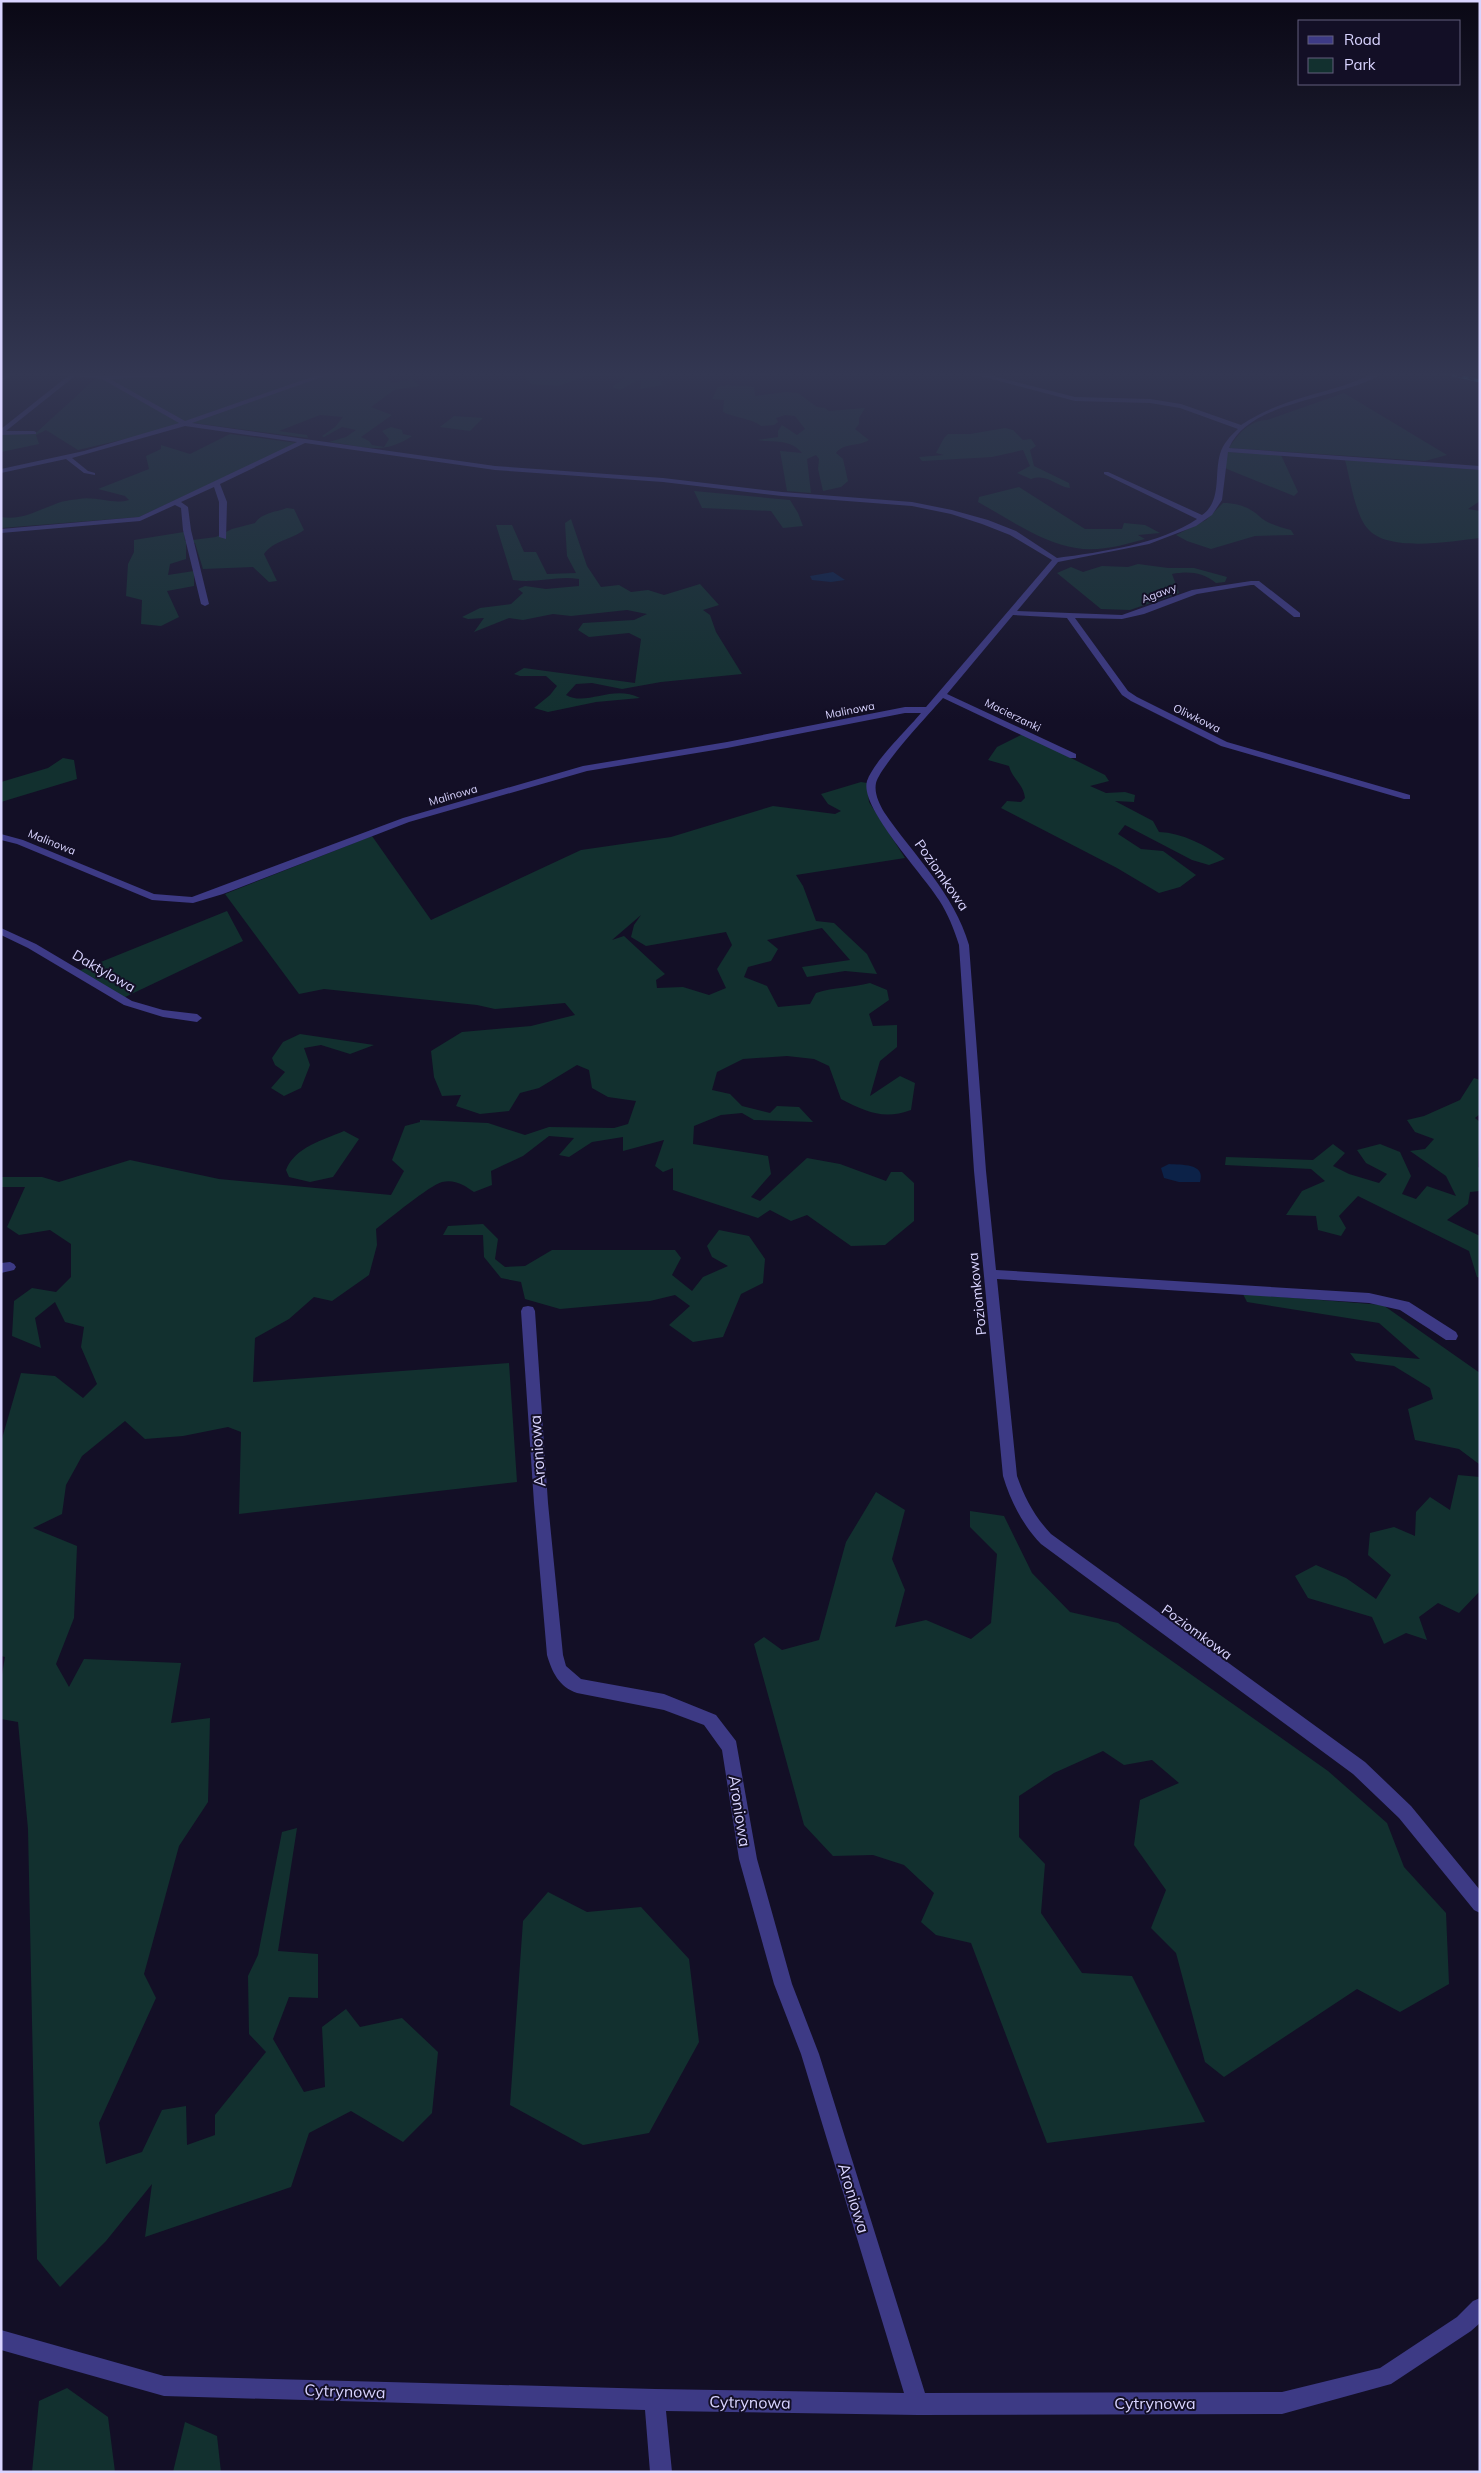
<svg xmlns="http://www.w3.org/2000/svg" width="1481" height="2473" font-family="Mulish,sans-serif">
<rect width="100%" height="100%" fill="#130f26"/>
<!-- green -->
<g fill="#12302f" fill-rule="evenodd">
<path d="M 384,373 L 392,383 L 412,379 L 420,386 L 394,390 L 371,407 L 392,415 L 361,437 L 369,441 L 372,445 L 384,447 L 389,439 L 382,431 L 391,427 L 402,430 L 403,434 L 412,436 C 383,456 362,446 329,442 L 346,437 L 356,430 L 342,427 L 324,437 L 322,436 L 335,427 L 343,417 L 320,415 L 279,431 L 307,435 L 308,438 L 194,423 L 78,450 L 46,430 L 36,435 L 39,444 L 1,452 L 1,434 L 37,432 L 97,377 Z"/>
<path d="M 523,373 L 660,373 L 657,376 L 663,385 L 640,389 L 641,381 L 638,380 L 620,390 L 612,387 L 626,377 L 588,375 L 559,386 L 531,384 Z"/>
<path d="M 727,385 L 754,387 L 755,396 L 786,392 L 798,393 L 817,407 L 825,408 L 829,411 L 865,408 L 859,418 L 859,424 L 855,429 L 869,440 C 858,447 845,442 836,453 L 843,459 L 848,481 L 841,487 L 823,491 L 818,469 L 819,459 L 816,455 L 807,459 L 811,493 L 787,491 L 780,451 L 802,453 C 790,438 774,443 757,440 L 778,437 L 778,431 L 782,425 L 797,435 L 805,429 L 795,416 L 785,415 L 776,418 L 778,422 L 774,425 L 761,426 C 751,418 735,418 723,412 L 724,400 L 712,399 L 718,387 Z"/>
<path d="M 1344,393 L 1447,455 L 1425,461 L 1229,448 C 1238,434 1250,420 1267,420 Z"/>
<path d="M 454,416 L 483,418 L 470,431 L 440,427 Z"/>
<path d="M 1005,428 L 1013,430 L 1023,440 L 1031,439 L 1036,446 L 1030,450 L 1034,466 L 1069,483 L 1070,488 C 1055,486 1048,473 1031,479 L 1017,473 L 1030,466 L 1023,450 L 992,457 L 922,461 L 919,457 L 944,455 L 936,453 L 944,438 L 948,434 L 970,434 Z"/>
<path d="M 230,434 L 297,443 L 139,517 L 1,528 L 1,517 C 22,520 34,512 53,505 C 61,501 71,500 79,499 C 96,496 113,505 129,500 L 125,496 L 98,489 L 149,469 L 146,456 L 161,449 L 161,445 L 190,454 Z"/>
<path d="M 1228,452 L 1281,455 L 1298,492 L 1294,496 L 1227,469 L 1224,467 Z"/>
<path d="M 1345,460 L 1480,470 L 1480,501 L 1468,509 L 1480,511 L 1480,538 C 1452,541 1389,553 1368,529 C 1355,515 1350,478 1345,460 Z"/>
<path d="M 1019,487 L 1085,529 L 1122,529 L 1124,523 L 1145,525 L 1160,533 L 1138,535 L 1145,539 C 1124,545 1099,552 1076,548 C 1042,543 1009,519 978,502 L 979,497 Z"/>
<path d="M 694,491 L 790,500 L 798,513 L 803,526 L 783,528 L 771,511 L 702,508 Z"/>
<path d="M 1223,503 C 1238,503 1249,507 1259,516 C 1267,524 1281,527 1291,530 L 1294,535 L 1255,536 L 1211,549 L 1187,541 L 1176,535 L 1206,520 Z"/>
<path d="M 287,508 L 294,509 L 304,530 C 291,540 274,540 264,554 L 277,581 L 269,582 L 253,567 L 203,569 L 195,543 L 186,544 L 186,559 L 170,564 L 168,575 L 194,571 L 194,586 L 167,591 L 179,617 L 161,626 L 141,624 L 142,600 L 126,596 L 128,564 L 134,552 L 134,540 L 184,532 L 185,541 L 216,537 L 232,529 L 255,523 C 261,513 276,512 287,508 Z"/>
<path d="M 571,519 L 587,566 L 601,587 L 619,585 L 631,592 L 648,590 L 664,595 L 700,584 L 719,605 L 703,610 L 710,615 L 716,632 L 742,674 L 661,682 L 622,689 L 592,683 L 576,684 L 566,695 C 587,707 612,684 640,698 L 596,702 L 548,712 L 534,708 L 550,695 L 557,686 L 546,676 L 520,676 L 514,674 L 524,668 L 635,683 L 641,639 L 629,633 L 589,637 L 578,630 L 583,623 L 634,620 L 647,614 L 627,610 L 571,616 L 553,614 L 523,620 L 509,618 L 474,632 L 484,618 L 468,619 L 462,617 L 480,608 L 511,604 L 523,593 L 518,589 L 525,586 L 546,589 L 579,586 L 579,579 C 557,575 536,584 513,580 L 496,525 L 512,525 L 524,552 L 536,552 L 547,574 L 576,573 L 567,556 L 565,523 Z"/>
<path d="M 1138,564 L 1168,568 L 1194,568 L 1227,577 L 1225,582 L 1216,583 C 1202,572 1189,571 1172,574 L 1179,593 L 1130,610 L 1101,609 L 1057,573 L 1071,567 L 1083,572 L 1102,566 L 1128,567 Z"/>
<path d="M 1023,734 L 1105,775 L 1109,781 L 1090,786 L 1106,793 L 1125,792 L 1135,795 L 1134,802 L 1115,801 L 1153,821 L 1159,832 C 1183,833 1205,845 1225,859 L 1209,865 L 1192,860 L 1125,825 L 1118,834 L 1141,849 L 1163,851 L 1196,875 L 1180,887 L 1159,893 L 1117,868 L 1001,808 L 1007,801 L 1021,802 L 1025,798 C 1023,783 1013,780 1009,766 L 988,760 L 997,747 Z"/>
<path d="M 63,758 L 74,760 L 77,779 L 1,802 L 1,782 L 48,768 Z"/>
<path d="M 861,782 L 867,783 L 869,802 L 905,858 L 796,875 L 803,886 L 816,921 L 834,923 L 867,954 L 877,974 L 845,971 L 807,977 L 802,967 L 850,960 L 822,928 L 767,940 L 778,949 L 771,961 L 748,967 L 744,977 L 767,986 L 778,1007 L 810,1004 L 816,993 C 834,987 852,988 870,983 L 887,990 L 889,1000 L 869,1014 L 873,1026 L 897,1025 L 897,1047 L 880,1061 L 870,1096 L 900,1076 L 915,1083 L 911,1110 C 884,1120 866,1112 841,1099 L 829,1066 L 814,1059 L 787,1056 L 743,1059 L 717,1072 L 712,1090 L 730,1094 L 742,1106 L 770,1113 L 777,1106 L 799,1107 L 813,1122 L 754,1120 L 742,1113 L 721,1115 L 694,1126 L 693,1144 L 768,1156 L 771,1174 L 751,1197 L 760,1201 L 807,1158 L 840,1164 L 886,1181 L 891,1172 L 902,1172 L 914,1183 L 914,1221 L 885,1245 L 851,1246 L 807,1215 L 791,1221 L 770,1210 L 758,1218 L 673,1190 L 673,1168 L 663,1172 L 655,1166 L 664,1140 L 623,1151 L 623,1137 L 592,1142 L 569,1157 L 559,1155 L 574,1138 L 549,1136 L 523,1156 L 491,1171 L 492,1185 L 474,1192 C 464,1185 455,1179 442,1182 C 430,1185 388,1220 376,1229 L 377,1245 L 369,1275 L 332,1301 L 314,1297 L 289,1319 L 255,1338 L 253,1382 L 509,1363 L 517,1482 L 239,1514 L 241,1432 L 228,1427 L 183,1436 L 145,1439 L 125,1421 L 82,1456 L 66,1485 L 62,1514 L 33,1528 L 77,1546 L 74,1618 L 56,1664 L 69,1687 L 84,1659 L 181,1663 L 171,1723 L 210,1718 L 208,1802 L 179,1846 L 144,1974 L 156,1998 L 99,2123 L 106,2164 L 142,2152 L 162,2110 L 186,2106 L 187,2145 L 215,2135 L 215,2115 L 266,2052 L 249,2034 L 248,1976 L 258,1955 L 282,1832 L 297,1828 L 278,1951 L 318,1954 L 318,1998 L 289,1997 L 273,2039 L 304,2092 L 325,2087 L 322,2027 L 346,2009 L 360,2027 L 402,2018 L 438,2052 L 432,2113 L 403,2142 L 351,2111 L 309,2133 L 291,2187 L 145,2237 L 152,2184 L 106,2241 L 60,2287 L 37,2259 L 28,1829 L 18,1722 L 1,1719 L 1,1680 L 5,1657 L 1,1656 L 1,1442 L 21,1373 L 55,1376 L 83,1398 L 97,1384 L 81,1347 L 84,1327 L 65,1322 L 55,1302 L 35,1318 L 41,1348 L 12,1336 L 14,1301 L 32,1288 L 56,1292 L 71,1277 L 71,1244 L 50,1230 L 19,1235 L 7,1227 L 25,1187 L 1,1187 L 1,1177 L 42,1177 L 59,1182 L 130,1160 L 219,1179 L 391,1195 L 404,1171 L 392,1160 L 405,1126 L 420,1122 L 420,1120 L 488,1123 L 525,1135 L 549,1127 L 614,1128 L 628,1124 L 636,1101 L 608,1097 L 592,1088 L 589,1070 L 577,1065 L 539,1088 L 520,1093 L 509,1111 L 480,1114 L 456,1106 L 461,1095 L 442,1096 L 434,1077 L 431,1051 L 462,1032 L 531,1026 L 575,1015 L 565,1003 L 495,1009 L 477,1005 L 324,989 L 299,994 L 225,894 L 372,836 L 431,920 L 581,850 L 671,837 L 773,806 L 835,814 L 841,811 L 828,804 L 821,794 ZM 641,915 L 634,925 L 631,937 L 646,946 L 726,932 L 732,945 L 717,969 L 726,988 L 709,995 L 683,987 L 657,988 L 656,980 L 665,974 L 624,936 L 612,940 Z"/>
<path d="M 227,911 L 243,941 L 123,998 L 76,972 Z"/>
<path d="M 300,1034 L 374,1045 L 350,1054 L 321,1045 L 304,1048 L 310,1065 L 301,1088 L 284,1096 L 271,1088 L 285,1072 L 275,1065 L 272,1058 L 283,1042 Z"/>
<path d="M 1474,1078 L 1480,1080 L 1480,1114 L 1475,1118 L 1480,1122 L 1478,1167 L 1480,1168 L 1480,1191 L 1470,1192 L 1468,1204 L 1447,1220 L 1480,1236 L 1480,1278 L 1477,1277 L 1469,1251 L 1358,1196 L 1339,1216 L 1346,1228 L 1341,1236 L 1318,1230 L 1316,1216 L 1286,1215 L 1302,1191 L 1325,1181 L 1311,1169 L 1225,1165 L 1226,1157 L 1313,1160 L 1333,1144 L 1345,1153 L 1333,1166 L 1349,1174 L 1379,1183 L 1387,1174 L 1366,1163 L 1357,1150 L 1380,1144 L 1400,1152 L 1411,1176 L 1402,1194 L 1416,1199 L 1427,1186 L 1456,1196 L 1446,1176 L 1410,1151 L 1425,1149 L 1434,1139 L 1415,1132 L 1407,1120 L 1424,1116 L 1460,1100 Z"/>
<path d="M 344,1131 L 359,1139 L 333,1177 L 310,1182 L 289,1177 L 286,1170 C 295,1147 323,1140 344,1131 Z"/>
<path d="M 483,1224 L 498,1239 L 495,1259 L 505,1267 L 525,1266 L 552,1250 L 675,1250 L 681,1258 L 672,1275 L 692,1291 L 703,1277 L 728,1266 L 712,1257 L 707,1246 L 719,1230 L 749,1236 L 765,1259 L 763,1283 L 741,1294 L 723,1337 L 693,1342 L 669,1325 L 690,1306 L 675,1295 L 650,1301 L 560,1309 L 525,1299 L 521,1282 L 501,1278 L 484,1257 L 483,1235 L 443,1235 L 448,1226 Z"/>
<path d="M 1243,1294 L 1383,1305 L 1480,1373 L 1480,1469 L 1479,1464 L 1459,1449 L 1415,1440 L 1408,1409 L 1433,1399 L 1430,1388 L 1394,1366 L 1356,1361 L 1350,1353 L 1420,1359 L 1379,1323 L 1247,1302 Z"/>
<path d="M 1458,1475 L 1480,1477 L 1480,1591 L 1459,1613 L 1438,1603 L 1419,1617 L 1427,1640 L 1406,1633 L 1384,1644 L 1372,1617 L 1308,1598 L 1295,1576 L 1316,1565 L 1346,1578 L 1376,1599 L 1391,1575 L 1368,1555 L 1370,1533 L 1394,1527 L 1415,1536 L 1416,1512 L 1430,1497 L 1450,1510 Z"/>
<path d="M 876,1492 L 905,1510 L 892,1559 L 905,1590 L 895,1627 L 926,1620 L 971,1639 L 991,1623 L 997,1554 L 970,1527 L 970,1511 L 1004,1516 L 1032,1573 L 1070,1612 L 1118,1623 L 1328,1771 L 1387,1823 L 1404,1867 L 1446,1913 L 1449,1984 L 1400,2012 L 1357,1989 L 1224,2077 L 1205,2062 L 1176,1953 L 1151,1928 L 1166,1890 L 1134,1845 L 1140,1800 L 1179,1783 L 1152,1760 L 1124,1765 L 1103,1751 L 1054,1773 L 1019,1796 L 1019,1837 L 1045,1864 L 1041,1913 L 1082,1973 L 1132,1976 L 1205,2122 L 1047,2143 L 971,1943 L 936,1935 L 921,1922 L 934,1893 L 904,1865 L 873,1855 L 833,1856 L 804,1825 L 754,1644 L 764,1637 L 782,1650 L 819,1640 L 846,1542 Z"/>
<path d="M 548,1892 L 587,1912 L 641,1907 L 689,1959 L 699,2042 L 649,2133 L 583,2145 L 510,2105 L 523,1921 Z"/>
<path d="M 67,2388 L 108,2417 L 115,2472 L 32,2472 L 39,2401 Z"/>
<path d="M 185,2422 L 217,2436 L 221,2472 L 173,2472 Z"/>
</g>
<!-- water -->
<g fill="#0c2248">
<path d="M 833,572 L 845,580 L 831,582 L 812,580 L 810,576 Z"/>
<path d="M 1169,1164 C 1181,1165 1206,1163 1200,1182 L 1179,1182 L 1164,1178 L 1161,1168 Z"/>
</g>
<g fill="none" stroke-linecap="round" stroke-linejoin="round">
<!-- minor -->
<g fill="#3d3a85" fill-rule="evenodd">
<path d="M 6,373 L 14,373 L 1,382 L 1,377 Z"/>
<path d="M 56,373 L 103,375 L 235,373 L 110,379 L 185,421 L 323,373 L 333,373 L 192,423 L 495,466 L 663,478 L 782,492 L 912,502 L 952,510 L 988,520 L 1016,531 L 1057,558 C 1101,552 1161,544 1197,519 L 1104,474 L 1104,472 L 1108,472 L 1202,515 C 1222,501 1214,475 1220,454 C 1223,444 1230,436 1238,429 L 1180,408 L 1150,403 L 1075,401 L 969,373 L 981,373 L 1075,397 L 1150,399 L 1181,404 L 1241,425 C 1272,404 1306,397 1342,386 C 1356,382 1369,373 1383,373 C 1342,400 1250,399 1229,448 L 1480,466 L 1480,470 L 1228,452 L 1222,500 L 1212,515 L 1196,526 L 1149,544 L 1058,562 L 1017,611 L 1122,615 L 1192,590 L 1251,581 L 1259,581 L 1300,613 L 1300,617 L 1294,617 L 1254,585 L 1251,585 L 1197,594 L 1144,614 L 1122,619 L 1075,618 L 1128,691 L 1137,697 L 1227,742 L 1410,795 L 1410,799 L 1404,799 L 1221,746 L 1131,701 L 1122,695 L 1067,618 L 1013,615 L 947,694 L 1076,754 L 1076,758 L 1070,758 L 943,698 C 929,714 881,765 876,783 C 874,793 879,803 884,812 C 914,856 954,893 969,945 L 986,1171 L 996,1270 L 1369,1293 L 1409,1302 L 1456,1332 L 1458,1336 L 1456,1340 L 1446,1340 L 1400,1310 L 1369,1303 L 997,1279 L 1017,1476 C 1025,1499 1035,1517 1051,1534 L 1365,1762 L 1411,1806 L 1480,1890 L 1480,1913 L 1474,1910 L 1399,1818 L 1353,1774 L 1041,1544 C 1022,1524 1011,1502 1003,1476 L 974,1171 L 959,945 C 954,929 948,914 939,900 C 924,875 859,807 867,781 C 874,761 907,730 921,713 L 905,713 L 727,748 L 587,771 L 409,822 L 223,894 L 193,903 L 152,900 L 17,844 L 1,840 L 1,834 L 23,840 L 154,894 L 192,897 L 403,818 L 583,766 L 727,742 L 905,707 L 926,707 L 1052,560 L 1010,535 L 982,524 L 951,514 L 912,506 L 782,496 L 663,482 L 495,470 L 305,443 L 220,484 L 227,502 L 226,539 L 219,537 L 219,502 L 214,487 L 181,502 L 188,507 L 191,530 L 209,604 L 205,606 L 201,604 L 183,530 L 181,508 L 175,505 L 140,521 L 1,533 L 1,529 L 139,517 L 297,442 L 185,426 L 72,458 L 88,471 L 95,473 L 95,475 L 84,473 L 66,459 L 1,473 L 1,469 L 84,451 L 179,423 L 102,379 L 75,376 L 6,431 L 34,431 L 36,432 L 36,434 L 1,435 L 1,429 L 68,376 Z"/>
<path d="M 1,928 L 36,944 L 132,1001 L 163,1010 L 197,1014 L 202,1018 L 197,1022 L 163,1017 L 124,1005 L 28,948 L 1,935 Z"/>
<path d="M 10,1262 L 14,1264 L 16,1267 L 14,1270 L 1,1273 L 1,1263 Z"/>
<path d="M 528,1306 L 533,1307 L 535,1311 L 548,1503 L 563,1655 L 566,1666 L 581,1679 L 664,1694 L 716,1715 L 736,1741 L 757,1859 L 792,1984 L 819,2054 L 925,2393 L 1282,2392 L 1380,2368 L 1457,2317 L 1473,2301 L 1480,2298 L 1480,2323 L 1471,2331 L 1391,2384 L 1282,2414 L 918,2415 L 666,2411 L 672,2472 L 650,2472 L 645,2410 L 164,2396 L 1,2350 L 1,2330 L 164,2376 L 655,2389 L 904,2393 L 801,2054 L 774,1984 L 739,1859 L 722,1750 L 704,1725 L 664,1710 L 577,1693 C 559,1687 552,1672 547,1655 L 534,1503 L 521,1311 L 523,1307 Z"/>
</g>
<!-- rail casing -->
<g stroke="#00e5ff" stroke-width="3">
<path id="rail" d="M 1445,373 L 1480,381"/>
</g>
<!-- rail -->
<use href="#rail" stroke="#130f26" stroke-width="2" stroke-dasharray="6" stroke-linecap="butt"/>
</g>
<!-- sky -->
<linearGradient id="sky" x2="0" y2="1"><stop stop-color="#0a0815"/><stop offset="0.52" stop-color="#333752"/><stop offset="1" stop-color="#333752" stop-opacity="0"/></linearGradient>
<rect width="1481" height="720" fill="url(#sky)"/>
<g text-anchor="middle" dominant-baseline="central" stroke-width="4" stroke-linejoin="round" paint-order="stroke">
<!-- far-street labels -->
<g font-size="11" fill="#d9d4ff" stroke="#130f26">
<text transform="translate(1159 593) rotate(-21)">Agawy</text>
<text transform="translate(850 710) rotate(-11)">Malinowa</text>
<text transform="translate(1013 715) rotate(26)">Macierzanki</text>
<text transform="translate(1197 718) rotate(26)">Oliwkowa</text>
<text transform="translate(453 795) rotate(-16)">Malinowa</text>
<text transform="translate(52 842) rotate(22)">Malinowa</text>
</g>
<!-- street labels -->
<g font-size="14" fill="#d9d4ff" stroke="#130f26">
<text transform="translate(942 875) rotate(55)">Poziomkowa</text>
<text transform="translate(104 971) rotate(30)">Daktylowa</text>
<text transform="translate(977 1294) rotate(-96)">Poziomkowa</text>
<text transform="translate(1197 1632) rotate(36)">Poziomkowa</text>
</g>
<!-- near-street labels -->
<g font-size="16" fill="#d9d4ff" stroke="#130f26">
<text transform="translate(537 1451) rotate(-94)">Aroniowa</text>
<text transform="translate(740 1811) rotate(81)">Aroniowa</text>
<text transform="translate(854 2198) rotate(73)">Aroniowa</text>
<text transform="translate(345 2391) rotate(2)">Cytrynowa</text>
<text transform="translate(750 2402) rotate(1)">Cytrynowa</text>
<text x="1155" y="2403">Cytrynowa</text>
</g>
</g>
<!-- border -->
<rect width="1481" height="2473" fill="none" stroke="#d9d4ff" stroke-width="5"/>
<!-- legend -->
<rect x="1298" y="20" width="162" height="65" fill="#130f26" stroke="#625e7d"/>
<rect x="1308" y="36" width="25" height="8" fill="#3d3a85" stroke="#625e7d"/>
<text x="1344" y="45" font-size="15" fill="#d9d4ff">Road</text>
<rect x="1308" y="58" width="25" height="15" fill="#12302f" stroke="#625e7d"/>
<text x="1344" y="70" font-size="15" fill="#d9d4ff">Park</text>
</svg>
